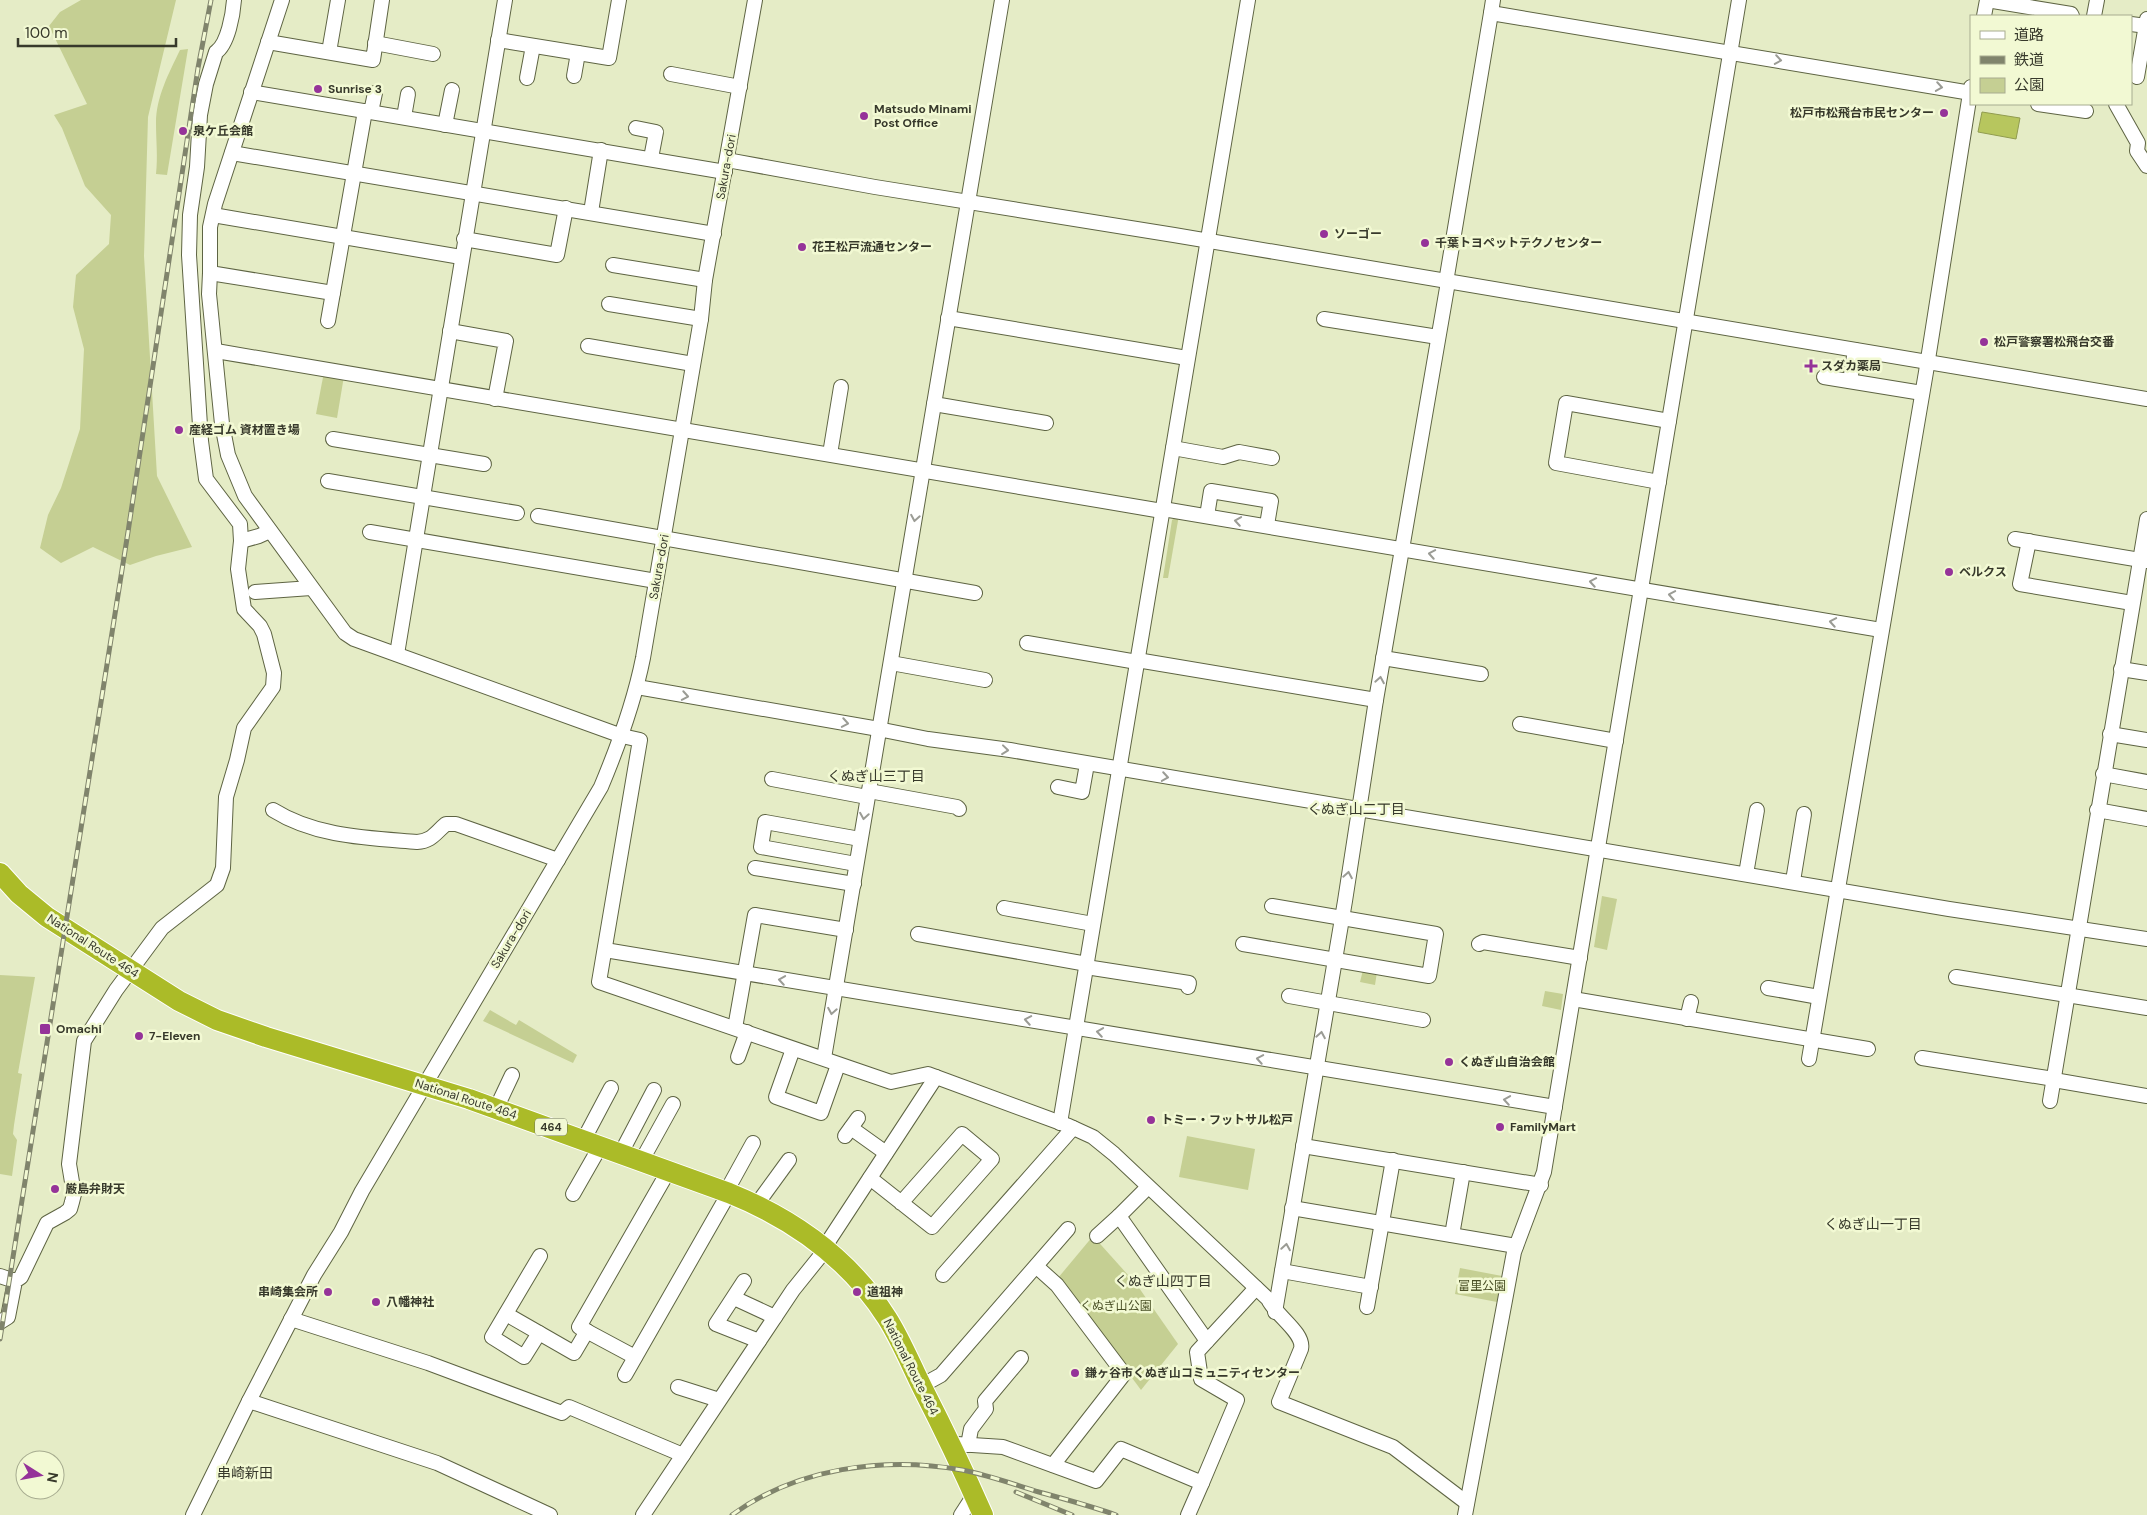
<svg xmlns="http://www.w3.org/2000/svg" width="2147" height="1515" font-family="'DM Sans','Noto Sans JP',sans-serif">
<rect width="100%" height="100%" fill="#e5ecc6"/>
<!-- green -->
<g fill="#c5cf93">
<path d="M 81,0 L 176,0 L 148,117 L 144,256 L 157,476 L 192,547 L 156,556 L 130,565 L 93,547 L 61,563 L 40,548 L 48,515 L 61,488 L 80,429 L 84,349 L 73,307 L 76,275 L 109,244 L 111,215 L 85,186 L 62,128 L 54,115 L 87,104 L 49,26 L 60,12 Z"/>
<path d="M 188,49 L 167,175 L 156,174 C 158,157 156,141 156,123 C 156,97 169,73 180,50 Z"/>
<path d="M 324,372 L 344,376 L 337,418 L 316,414 Z"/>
<path d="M 1179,515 L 1168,578 L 1163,578 L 1172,520 Z"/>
<path d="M 1602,896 L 1617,899 L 1607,950 L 1594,947 Z"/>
<path d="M 1363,970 L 1377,972 L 1375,985 L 1360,982 Z"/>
<path d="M 0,975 L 35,977 L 18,1073 L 22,1074 L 14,1125 L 13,1134 L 17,1140 L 12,1176 L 0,1174 Z"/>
<path d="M 1545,991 L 1563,994 L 1561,1010 L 1542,1006 Z"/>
<path d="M 490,1010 L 516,1025 L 519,1020 L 577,1055 L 573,1063 L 483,1021 Z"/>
<path d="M 1187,1136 L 1255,1149 L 1248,1190 L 1179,1177 Z"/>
<path d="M 1093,1236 L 1137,1285 L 1178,1344 L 1141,1390 L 1058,1278 Z"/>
<path d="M 1460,1268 L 1502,1276 L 1497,1302 L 1455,1294 Z"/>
</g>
<!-- water -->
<path fill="#b7c65e" stroke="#919c4f" d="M 1982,112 L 2020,118 L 2016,139 L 1978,132 Z"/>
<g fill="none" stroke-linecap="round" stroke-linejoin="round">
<!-- minor casing -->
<g stroke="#5e6443" stroke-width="16">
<g id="minor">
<path d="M 282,0 L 215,204 L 210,227 L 210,273 L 333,293"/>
<path d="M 1987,0 L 2071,14 L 2072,16"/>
<path d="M 1491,13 L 1493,0"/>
<path d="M 1984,16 L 1987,0"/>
<path d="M 2094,16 L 2097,0"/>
<path d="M 2131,24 L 2147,26"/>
<path d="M 498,40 L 609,58 L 619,0"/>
<path d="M 268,42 L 373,60 L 382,0"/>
<path d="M 375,43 L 433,54"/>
<path d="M 329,52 L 338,0"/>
<path d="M 671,74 L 740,87"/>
<path d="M 574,76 L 578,53"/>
<path d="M 2137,77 L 2147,19"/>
<path d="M 527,78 L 533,46"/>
<path d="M 251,92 L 725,172"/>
<path d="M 2038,104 L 2086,111"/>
<path d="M 2116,104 L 2138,143 L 2137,151 L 2147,166"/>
<path d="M 371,112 L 375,93"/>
<path d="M 404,117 L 408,94"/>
<path d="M 445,125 L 452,90"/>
<path d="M 636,128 L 656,132 L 651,158"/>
<path d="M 232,153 L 714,234"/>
<path d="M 727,160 L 875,187 L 1174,235 L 2147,399"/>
<path d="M 591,212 L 601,150"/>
<path d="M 213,215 L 461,257"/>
<path d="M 464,239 L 557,255 L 566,208"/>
<path d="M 613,265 L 705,280"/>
<path d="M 210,273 L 209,294 L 222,424 L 228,455 L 245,496 L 345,633 L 354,639 L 622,736 L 640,740 L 599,982 L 891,1082 L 928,1074 L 1069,1126 L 1093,1137 L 1114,1154 L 1268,1299 C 1275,1315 1305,1333 1301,1349 L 1279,1402 L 1393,1447 L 1467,1503"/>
<path d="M 1446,282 L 1491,13 L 1971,93"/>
<path d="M 609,304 L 701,319"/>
<path d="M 948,318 L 1187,358"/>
<path d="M 1324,319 L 1438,337"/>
<path d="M 328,321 L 365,111"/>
<path d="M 450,331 L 506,341 L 495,399"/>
<path d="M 588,346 L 693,364"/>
<path d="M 216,351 L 1162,511"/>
<path d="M 1824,377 L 1922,393"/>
<path d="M 1850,381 L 1855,350"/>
<path d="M 934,404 L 1046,423"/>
<path d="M 333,439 L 484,464"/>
<path d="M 1173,448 L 1223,457 L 1239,452 L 1272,458"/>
<path d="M 830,454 L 841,387"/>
<path d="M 328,481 L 517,513"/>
<path d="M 1659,482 L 1556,463 L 1566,403 L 1669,421"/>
<path d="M 1163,509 L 1881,630"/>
<path d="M 538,516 L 975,593"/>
<path d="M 1207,516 L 1211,491 L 1271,501 L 1267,525"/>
<path d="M 370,532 L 656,581"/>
<path d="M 2015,539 L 2147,561"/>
<path d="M 241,541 L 259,536 L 270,531"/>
<path d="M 2029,541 L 2020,584 L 2132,603"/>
<path d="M 255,592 L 311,588"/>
<path d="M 1027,643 L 1137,662"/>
<path d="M 397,654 L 505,0"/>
<path d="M 1383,658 L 1481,674"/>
<path d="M 1137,660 L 1376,700"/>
<path d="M 891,663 L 985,680"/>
<path d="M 2121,669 L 2147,673"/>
<path d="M 637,687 L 873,728 L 928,739 L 1010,750 L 1949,909 L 2147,939"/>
<path d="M 1520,724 L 1616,741"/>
<path d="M 2110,734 L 2147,740"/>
<path d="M 2103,774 L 2147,782"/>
<path d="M 772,779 L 867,797"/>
<path d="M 1058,787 L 1082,792 L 1087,764"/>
<path d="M 869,791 L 957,807 L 959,809"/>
<path d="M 273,810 C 316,837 368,838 417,842 C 432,841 435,833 446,824 L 456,824 L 558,860"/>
<path d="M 2097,810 L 2147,819"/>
<path d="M 856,864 L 761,847 L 765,822 L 860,839"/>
<path d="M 755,868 L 854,884"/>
<path d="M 1746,874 L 1757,810"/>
<path d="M 1793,881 L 1804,814"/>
<path d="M 1004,908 L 1093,924"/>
<path d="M 918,934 L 1087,964"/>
<path d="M 1243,944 L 1429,976 L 1436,934 L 1272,906"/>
<path d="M 1479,944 L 1483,942 L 1580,958"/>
<path d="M 605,950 L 1555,1107"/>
<path d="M 1086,967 L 1189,983 L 1188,987"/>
<path d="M 1956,977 L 2147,1008"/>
<path d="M 1768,988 L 1819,997"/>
<path d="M 1289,996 L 1423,1020"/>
<path d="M 1573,999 L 1868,1049"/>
<path d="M 1687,1019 L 1691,1002"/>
<path d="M 735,1028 L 755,915 L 846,930"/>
<path d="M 793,1049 L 776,1097 L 821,1113 L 838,1065"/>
<path d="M 738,1057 L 747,1032"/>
<path d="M 824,1058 L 1002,0"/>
<path d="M 1922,1058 L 2054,1079"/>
<path d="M 1809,1059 L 1926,372 L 1971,87"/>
<path d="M 2054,1080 L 2147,1096"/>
<path d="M 2050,1101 L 2147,519"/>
<path d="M 496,1109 L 512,1075"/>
<path d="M 1060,1123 L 1248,0"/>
<path d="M 851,1128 L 886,1153"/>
<path d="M 845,1136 L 858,1118"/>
<path d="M 584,1139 L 611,1088"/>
<path d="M 1303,1146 L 1541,1185"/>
<path d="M 621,1153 L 654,1090"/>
<path d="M 642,1160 L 673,1104"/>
<path d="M 870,1178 L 932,1227 L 992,1159 L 962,1134 L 901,1203"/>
<path d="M 1148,1187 L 1119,1216 L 1207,1341"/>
<path d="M 726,1192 L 753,1143"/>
<path d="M 573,1194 L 601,1145"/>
<path d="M 757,1204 L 789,1160"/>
<path d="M 1292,1208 L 1516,1246"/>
<path d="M 1452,1235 L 1463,1172"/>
<path d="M 1097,1236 L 1119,1216"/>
<path d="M 824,1248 L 936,1077"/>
<path d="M 1037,1267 L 1057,1285 L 1124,1374 L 1053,1465"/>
<path d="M 1282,1271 L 1371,1287"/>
<path d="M 943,1275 L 1073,1128"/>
<path d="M 0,1276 L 15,1281"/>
<path d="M 744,1281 L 716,1324 L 759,1341"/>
<path d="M 734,1298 L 775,1317"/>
<path d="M 1367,1307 L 1393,1160"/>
<path d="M 1275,1312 L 1345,901 L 1376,700 L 1448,282"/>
<path d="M 506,1314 L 574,1353 L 587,1331"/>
<path d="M 291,1319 L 428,1363 L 562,1413 L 569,1407 L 683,1455"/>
<path d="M 0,1322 L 8,1317 L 15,1281 L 21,1277 L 47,1223 L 65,1213 L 70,1209 L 72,1202 L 74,1194 L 69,1164 L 84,1041 L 116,990 L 162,928 L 217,885 L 223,868 L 226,797 L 237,760 L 244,728 L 273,687 L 274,673 L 264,634 L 260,626 L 244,609 L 238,569 L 241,541 L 240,524 L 206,479 L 201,441 L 189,255 L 190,215 L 197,167 L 200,115 L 206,84 L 216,52 C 228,44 233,14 234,0"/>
<path d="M 539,1333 L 524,1357 L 492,1337 L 540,1256"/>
<path d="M 635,1357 L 579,1327 L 669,1170"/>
<path d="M 625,1375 L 729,1193"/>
<path d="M 921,1386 L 941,1375 L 1068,1229"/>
<path d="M 678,1387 L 719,1400"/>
<path d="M 249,1401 L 437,1463 L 550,1515"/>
<path d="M 968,1445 L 971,1429 L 986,1409 L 985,1401 L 1021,1358"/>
<path d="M 952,1446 L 957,1444 L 1003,1447 L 1096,1481 L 1121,1449 L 1202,1483 L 1237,1400 L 1201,1379 L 1197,1352 L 1256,1288"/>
<path d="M 193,1515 L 249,1401 L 314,1275 L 341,1232 L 362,1191 L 601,787 C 619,744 634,703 643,658 L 701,319 L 705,280 L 755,0"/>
<path d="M 643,1515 L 793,1290 L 826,1249"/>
<path d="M 961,1515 L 974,1495"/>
<path d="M 1188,1515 L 1202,1483"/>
<path d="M 1465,1515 L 1514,1252 L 1544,1172 L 1739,0"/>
</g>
</g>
<!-- highway casing -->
<g stroke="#fff" stroke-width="22">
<path id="highway" d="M 0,873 L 19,894 L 47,917 L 179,1001 L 217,1020 L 266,1037 L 469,1099 L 729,1193 C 793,1219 849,1258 887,1318 C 901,1340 911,1365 923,1389 C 944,1430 964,1472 983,1515"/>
</g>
<!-- minor -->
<use href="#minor" stroke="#fff" stroke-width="14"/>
<!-- highway -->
<use href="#highway" stroke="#abbb28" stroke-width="20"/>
<!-- rail casing -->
<g stroke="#80846c" stroke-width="5">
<g id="rail">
<path d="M 0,1339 L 128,532 L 198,68 L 211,0"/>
<path d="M 1016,1492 L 1072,1515"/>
<path d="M 732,1515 C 796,1468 885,1456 962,1470 C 988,1475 1013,1484 1039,1492 C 1064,1499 1091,1506 1116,1515"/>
</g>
</g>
<!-- rail -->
<use href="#rail" stroke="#f2f9d3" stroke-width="3" stroke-dasharray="9" stroke-linecap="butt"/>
</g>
<!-- one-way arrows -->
<defs><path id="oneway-chevron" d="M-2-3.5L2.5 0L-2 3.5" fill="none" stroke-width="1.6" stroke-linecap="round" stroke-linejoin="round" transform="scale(1.25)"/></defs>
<g stroke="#9b9c95">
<use href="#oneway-chevron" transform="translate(1778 60) rotate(9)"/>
<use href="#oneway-chevron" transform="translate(1939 87) rotate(9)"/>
<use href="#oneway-chevron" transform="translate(915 518) rotate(100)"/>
<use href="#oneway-chevron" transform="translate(1238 521) rotate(-171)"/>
<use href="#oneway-chevron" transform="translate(1432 554) rotate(-170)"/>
<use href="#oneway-chevron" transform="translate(1593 582) rotate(-170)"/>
<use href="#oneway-chevron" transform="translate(1672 595) rotate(-170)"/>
<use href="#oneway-chevron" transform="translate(1833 622) rotate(-170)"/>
<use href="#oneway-chevron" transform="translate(1380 680) rotate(-80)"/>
<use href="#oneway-chevron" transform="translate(685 696) rotate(10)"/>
<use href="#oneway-chevron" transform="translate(845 723) rotate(10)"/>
<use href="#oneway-chevron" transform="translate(1005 750) rotate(6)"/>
<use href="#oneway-chevron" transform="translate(1165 777) rotate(9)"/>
<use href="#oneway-chevron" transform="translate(864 816) rotate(99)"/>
<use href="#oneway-chevron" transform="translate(1348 875) rotate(-80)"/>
<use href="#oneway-chevron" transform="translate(782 980) rotate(-171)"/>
<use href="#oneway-chevron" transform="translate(832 1011) rotate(100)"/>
<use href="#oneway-chevron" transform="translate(1028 1020) rotate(-170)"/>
<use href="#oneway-chevron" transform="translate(1100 1032) rotate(-171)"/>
<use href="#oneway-chevron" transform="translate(1321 1035) rotate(-80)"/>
<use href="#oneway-chevron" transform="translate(1260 1059) rotate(-170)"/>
<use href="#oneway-chevron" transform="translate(1507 1100) rotate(-171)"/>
<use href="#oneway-chevron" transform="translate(1286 1247) rotate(-81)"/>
</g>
<!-- markers -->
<g fill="#953399" stroke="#f2f9d3" stroke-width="2">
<circle cx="318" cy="89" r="5"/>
<circle cx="1944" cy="113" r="5"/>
<circle cx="864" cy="116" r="5"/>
<circle cx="183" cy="131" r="5"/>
<circle cx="1324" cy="234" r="5"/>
<circle cx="1425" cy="243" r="5"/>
<circle cx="802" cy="247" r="5"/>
<circle cx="1984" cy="342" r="5"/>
<path d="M1808.5 358.5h5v5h5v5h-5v5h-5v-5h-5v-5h5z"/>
<circle cx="179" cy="430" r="5"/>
<circle cx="1949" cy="572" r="5"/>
<rect x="39" y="1023" width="12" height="12" rx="2.5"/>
<circle cx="139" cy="1036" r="5"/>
<circle cx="1449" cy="1062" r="5"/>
<circle cx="1151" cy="1120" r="5"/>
<circle cx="1500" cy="1127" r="5"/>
<circle cx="55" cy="1189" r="5"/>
<circle cx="328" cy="1292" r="5"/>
<circle cx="857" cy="1292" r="5"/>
<circle cx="376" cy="1302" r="5"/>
<circle cx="1075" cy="1373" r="5"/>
</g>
<g text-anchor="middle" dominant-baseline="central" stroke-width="5" stroke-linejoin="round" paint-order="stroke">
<!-- shield labels -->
<rect fill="#f2f9d3" stroke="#6f735d" stroke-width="1" x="535" y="1118.5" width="32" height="17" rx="4"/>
<g font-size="11" font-weight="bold" fill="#37392b">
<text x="551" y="1127">464</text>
</g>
<!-- poi labels -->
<g font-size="12" font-weight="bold" fill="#37392b" stroke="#f2f9d3" text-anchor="start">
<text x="328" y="89">Sunrise 3</text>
<text x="874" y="109">Matsudo Minami<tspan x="874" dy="14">Post Office</tspan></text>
<text x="1934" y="113" text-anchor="end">松戸市松飛台市民センター</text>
<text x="193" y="131">泉ケ丘会館</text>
<text x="1334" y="234">ソーゴー</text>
<text x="1435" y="243">千葉トヨペットテクノセンター</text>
<text x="812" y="247">花王松戸流通センター</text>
<text x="1994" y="342">松戸警察署松飛台交番</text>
<text x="1821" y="366">スダカ薬局</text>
<text x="189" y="430">産経ゴム 資材置き場</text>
<text x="1959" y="572">ベルクス</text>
<text x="56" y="1029">Omachi</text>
<text x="149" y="1036">7-Eleven</text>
<text x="1459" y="1062">くぬぎ山自治会館</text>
<text x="1161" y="1120">トミー・フットサル松戸</text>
<text x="1510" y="1127">FamilyMart</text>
<text x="65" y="1189">厳島弁財天</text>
<text x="318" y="1292" text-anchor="end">串崎集会所</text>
<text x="867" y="1292">道祖神</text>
<text x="386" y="1302">八幡神社</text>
<text x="1085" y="1373">鎌ヶ谷市くぬぎ山コミュニティセンター</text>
</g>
<!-- street labels -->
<g font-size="12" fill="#37392b" stroke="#f2f9d3">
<text transform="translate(726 167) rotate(-80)">Sakura-dori</text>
<text transform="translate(659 567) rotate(-80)">Sakura-dori</text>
<text transform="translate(511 939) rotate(-59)">Sakura-dori</text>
<text transform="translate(93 946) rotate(33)">National Route 464</text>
<text transform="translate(466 1099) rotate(18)">National Route 464</text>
<text transform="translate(911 1367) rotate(63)">National Route 464</text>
</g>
<!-- park labels -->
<g font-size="12" fill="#484e24" stroke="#f2f9d3">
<text x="1482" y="1286">富里公園</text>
<text x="1116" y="1306">くぬぎ山公園</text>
</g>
<!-- neighbourhood labels -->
<g font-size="14" fill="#37392b" stroke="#f2f9d3">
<text x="876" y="776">くぬぎ山三丁目</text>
<text x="1356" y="809">くぬぎ山二丁目</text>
<text x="1873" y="1224">くぬぎ山一丁目</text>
<text x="1163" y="1281">くぬぎ山四丁目</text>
<text x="245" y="1473">串崎新田</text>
</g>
</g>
<!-- legend -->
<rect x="1970" y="15" width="162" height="90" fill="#f2f9d3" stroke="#a7ac90"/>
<rect x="1980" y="31" width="25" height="8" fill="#ffffff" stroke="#a7ac90"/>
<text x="2014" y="40" font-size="15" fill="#37392b">道路</text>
<rect x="1980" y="56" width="25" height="8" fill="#80846c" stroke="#a7ac90"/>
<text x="2014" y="65" font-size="15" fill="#37392b">鉄道</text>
<rect x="1980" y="78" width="25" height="15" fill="#c5cf93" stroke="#a7ac90"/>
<text x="2014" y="90" font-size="15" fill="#37392b">公園</text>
<!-- north arrow -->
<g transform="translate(40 1475) rotate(101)"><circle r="24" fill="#f2f9d3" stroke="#a7ac90"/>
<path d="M0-4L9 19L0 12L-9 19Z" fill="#953399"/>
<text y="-8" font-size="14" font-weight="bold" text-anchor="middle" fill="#37392b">N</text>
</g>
<!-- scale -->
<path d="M18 38v8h158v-8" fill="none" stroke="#37392b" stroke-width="2.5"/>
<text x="25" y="38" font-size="15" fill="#37392b" stroke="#f2f9d3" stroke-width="4" paint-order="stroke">100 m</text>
</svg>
